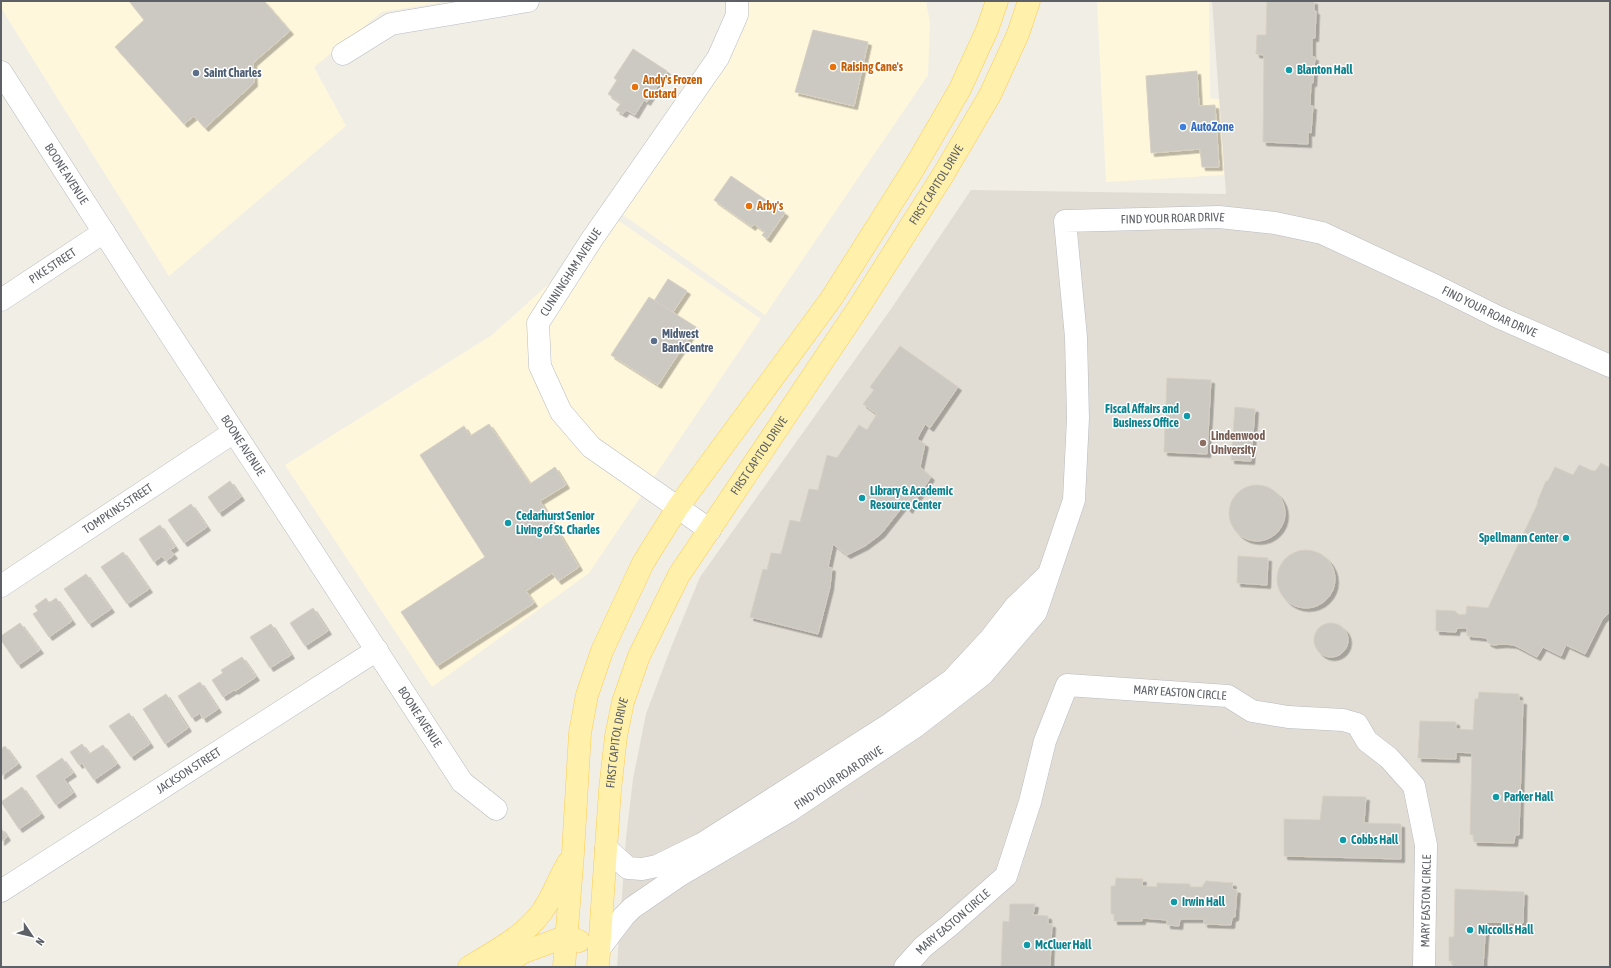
<svg xmlns="http://www.w3.org/2000/svg" width="1611" height="968" font-family="'Asap Condensed',sans-serif">
<defs>
<filter id="shadow"><feDropShadow dx="3.5" dy="3.5" stdDeviation="0" flood-color="#0004"/></filter>
</defs>
<rect width="100%" height="100%" fill="#f1eee5"/>
<!-- commercial -->
<g fill="#fff7dc">
<path d="M 1,1 L 449,1 L 382,12 L 314,67 L 346,126 L 169,276 L 1,8 Z"/>
<path d="M 748,1 L 926,1 L 930,23 L 928,75 L 765,315 L 622,214 L 744,29 Z"/>
<path d="M 1097,1 L 1209,1 L 1210,98 L 1223,100 L 1224,175 L 1106,182 Z"/>
<path d="M 619,221 L 761,319 L 589,573 L 432,687 L 285,465 L 492,335 Z"/>
</g>
<!-- education -->
<path fill="#e1ddd4" d="M 1212,1 L 1610,1 L 1610,967 L 617,967 L 626,838 L 633,779 L 646,714 L 670,650 L 700,577 L 891,309 L 971,190 L 1226,194 Z"/>
<!-- building -->
<g fill="#ccc8c2" stroke="#d6d0c3" filter="url(#shadow)">
<path d="M 129,1 L 264,1 L 290,31 L 253,63 L 254,83 L 205,128 L 194,116 L 184,124 L 115,47 L 144,20 Z"/>
<path d="M 1267,1 L 1314,1 L 1314,11 L 1316,11 L 1315,38 L 1312,38 L 1312,57 L 1315,57 L 1313,83 L 1311,83 L 1310,106 L 1313,106 L 1311,133 L 1308,132 L 1308,144 L 1263,142 L 1264,55 L 1256,54 L 1257,35 L 1266,35 Z"/>
<path d="M 813,30 L 868,42 L 854,106 L 795,92 Z"/>
<path d="M 633,49 L 667,71 L 647,102 L 644,100 L 635,115 L 626,110 L 623,114 L 616,110 L 621,103 L 608,94 L 617,80 L 614,78 Z"/>
<path d="M 1197,71 L 1199,106 L 1215,105 L 1219,167 L 1202,167 L 1200,149 L 1151,153 L 1146,76 Z"/>
<path d="M 731,176 L 785,213 L 767,239 L 762,235 L 765,232 L 754,224 L 752,227 L 714,200 Z"/>
<path d="M 668,279 L 687,291 L 673,312 L 654,301 Z"/>
<path d="M 649,297 L 696,327 L 658,385 L 611,355 Z"/>
<path d="M 900,346 L 958,387 L 930,428 L 925,424 L 917,439 L 925,444 L 920,467 L 931,477 L 909,510 L 904,505 L 881,534 L 865,546 L 847,555 L 833,544 L 828,567 L 832,568 L 830,587 L 818,634 L 750,617 L 763,569 L 767,570 L 771,553 L 781,554 L 790,520 L 800,522 L 809,489 L 818,490 L 827,455 L 837,458 L 859,425 L 867,430 L 877,414 L 863,404 L 874,390 L 870,387 Z"/>
<path d="M 1167,378 L 1211,380 L 1207,454 L 1164,452 Z"/>
<path d="M 1235,407 L 1255,409 L 1251,461 L 1231,460 Z"/>
<path d="M 489,424 L 530,484 L 555,467 L 566,485 L 540,501 L 579,567 L 558,581 L 552,573 L 526,591 L 534,603 L 437,666 L 401,612 L 485,557 L 420,455 L 464,426 L 470,436 Z"/>
<path d="M 1601,463 L 1610,468 L 1610,612 L 1602,620 L 1585,654 L 1566,645 L 1561,656 L 1543,647 L 1537,657 L 1514,645 L 1504,644 L 1493,645 L 1488,643 L 1487,638 L 1467,636 L 1467,628 L 1457,628 L 1456,632 L 1436,631 L 1436,610 L 1455,611 L 1459,615 L 1466,614 L 1467,606 L 1488,608 L 1538,503 L 1537,502 L 1546,481 L 1548,481 L 1555,467 L 1573,475 L 1579,465 L 1593,471 L 1596,470 Z"/>
<path d="M 230,481 L 241,497 L 219,513 L 208,497 Z"/>
<circle cx="1257" cy="513" r="28"/>
<path d="M 191,504 L 207,527 L 184,543 L 168,520 Z"/>
<path d="M 160,525 L 175,547 L 170,550 L 174,555 L 166,561 L 162,556 L 154,562 L 139,539 Z"/>
<circle cx="1306" cy="579" r="29"/>
<path d="M 123,552 L 149,589 L 127,604 L 101,567 Z"/>
<path d="M 1238,556 L 1268,558 L 1267,585 L 1237,583 Z"/>
<path d="M 86,574 L 111,609 L 89,624 L 64,589 Z"/>
<path d="M 46,598 L 49,603 L 56,598 L 72,621 L 49,637 L 33,614 L 38,611 L 35,606 Z"/>
<path d="M 313,608 L 328,631 L 305,646 L 290,623 Z"/>
<circle cx="1331" cy="640" r="17"/>
<path d="M 20,623 L 40,650 L 18,665 L 1,640 L 1,636 Z"/>
<path d="M 271,624 L 291,655 L 270,668 L 250,637 Z"/>
<path d="M 242,657 L 256,677 L 235,691 L 234,690 L 223,697 L 212,680 L 223,673 L 221,670 Z"/>
<path d="M 200,682 L 218,709 L 203,719 L 200,713 L 192,718 L 178,696 Z"/>
<path d="M 1479,692 L 1519,694 L 1519,701 L 1523,701 L 1519,835 L 1515,835 L 1514,843 L 1474,842 L 1473,834 L 1470,835 L 1472,753 L 1456,752 L 1456,759 L 1418,758 L 1420,721 L 1456,722 L 1456,729 L 1473,730 L 1475,699 L 1478,699 Z"/>
<path d="M 166,694 L 188,728 L 165,744 L 143,709 Z"/>
<path d="M 129,713 L 150,744 L 131,757 L 109,726 Z"/>
<path d="M 82,744 L 89,754 L 103,745 L 117,764 L 94,780 L 82,763 L 79,765 L 70,752 Z"/>
<path d="M 5,746 L 18,764 L 1,776 L 1,749 Z"/>
<path d="M 62,758 L 73,773 L 64,779 L 73,793 L 56,805 L 36,776 Z"/>
<path d="M 22,787 L 41,814 L 19,829 L 1,802 Z"/>
<path d="M 1323,796 L 1366,797 L 1364,823 L 1401,824 L 1401,859 L 1284,856 L 1284,819 L 1320,820 Z"/>
<path d="M 1,828 L 7,837 L 1,842 Z"/>
<path d="M 1116,878 L 1143,879 L 1142,886 L 1157,887 L 1157,883 L 1190,884 L 1190,887 L 1202,887 L 1206,881 L 1233,883 L 1232,889 L 1237,890 L 1235,917 L 1232,918 L 1231,925 L 1204,924 L 1204,919 L 1180,919 L 1179,926 L 1167,925 L 1167,920 L 1142,918 L 1142,921 L 1114,921 L 1114,914 L 1111,914 L 1111,886 L 1115,886 Z"/>
<path d="M 1455,889 L 1524,892 L 1523,923 L 1486,922 L 1483,967 L 1453,967 L 1453,961 L 1449,961 L 1449,937 L 1454,937 Z"/>
<path d="M 1010,904 L 1035,904 L 1033,915 L 1048,916 L 1048,924 L 1052,924 L 1050,967 L 1001,967 L 1003,921 L 1009,922 Z"/>
</g>
<g fill="none" stroke-linecap="round" stroke-linejoin="round">
<!-- minor casing -->
<g stroke="#b8bbc0" stroke-width="23">
<g id="minor">
<path d="M 343,54 L 391,24 L 528,1"/>
<path id="s1" d="M 1,72 L 130,273 L 308,545 L 462,782 L 496,809"/>
<path id="s2" d="M 1,300 L 104,232"/>
<path id="s3" d="M 710,530 L 591,447 L 561,412 L 540,366 L 538,323 L 592,239 L 718,58 L 737,15 L 737,1"/>
<path id="s4" d="M 1,586 L 234,432"/>
<path d="M 606,848 L 628,868 L 642,869 L 657,866 L 702,844 L 890,724 L 952,680 L 990,639 L 1015,607 L 1046,577"/>
<path id="s5" d="M 1,891 L 377,650"/>
<path id="s6" d="M 599,949 L 624,916 L 632,908 L 680,875 L 789,811 L 916,726 L 982,675 L 1036,612 L 1074,500 L 1078,418 L 1076,337 L 1065,221 L 1219,217 L 1275,223 L 1322,233 L 1436,286 L 1498,317 L 1610,366"/>
<path id="s7" d="M 905,967 L 923,947 L 949,926 L 1006,876 L 1030,802 L 1045,741 L 1067,685 L 1228,696 L 1252,711 L 1288,717 L 1343,720 L 1357,724 L 1367,741 L 1389,758 L 1414,786 L 1426,845 L 1424,967"/>
</g>
</g>
<!-- major casing -->
<g stroke="#ffcd50" stroke-width="23">
<g id="major">
<path d="M 469,967 C 494,952 524,936 541,913 C 553,897 558,879 568,863"/>
<path d="M 498,967 L 524,952 L 567,936 L 579,941"/>
<path d="M 564,967 L 573,853 L 580,733 L 587,695 L 602,651 L 643,563 L 678,507 L 831,299 L 914,168 L 960,89 L 987,30 L 997,1"/>
<path id="s8" d="M 598,967 L 610,790 L 616,736 L 623,702 L 639,656 L 679,575 L 859,307 L 943,175 L 990,95 L 1018,34 L 1029,1"/>
</g>
</g>
<!-- minor -->
<use href="#minor" stroke="#fff" stroke-width="22"/>
<!-- major -->
<use href="#major" stroke="#fff1ac" stroke-width="22"/>
</g>
<!-- markers -->
<g fill="#e8710a" stroke="#fff" stroke-width="1.5">
<circle cx="833" cy="67" r="4"/>
<circle cx="635" cy="87" r="4"/>
<circle cx="749" cy="206" r="4"/>
</g>
<g fill="#0f9aa8" stroke="#fff" stroke-width="1.5">
<circle cx="1289" cy="70" r="4"/>
<circle cx="1187" cy="416" r="4"/>
<circle cx="862" cy="498" r="4"/>
<circle cx="508" cy="523" r="4"/>
<circle cx="1566" cy="538" r="4"/>
<circle cx="1496" cy="797" r="4"/>
<circle cx="1343" cy="840" r="4"/>
<circle cx="1174" cy="902" r="4"/>
<circle cx="1470" cy="930" r="4"/>
<circle cx="1027" cy="945" r="4"/>
</g>
<g fill="#5c6f8a" stroke="#fff" stroke-width="1.5">
<circle cx="196" cy="73" r="4"/>
<circle cx="654" cy="341" r="4"/>
</g>
<circle fill="#3f7fe0" stroke="#fff" stroke-width="1.5" cx="1183" cy="127" r="4"/>
<circle fill="#8d6e63" stroke="#fff" stroke-width="1.5" cx="1203" cy="443" r="4"/>
<g text-anchor="middle" dominant-baseline="central" stroke-width="3" stroke-linejoin="round" paint-order="stroke">
<!-- food labels -->
<g font-size="12" font-weight="bold" fill="#c56008" stroke="#fff" text-anchor="start">
<text x="841" y="67">Raising Cane's</text>
<text x="643" y="80">Andy's Frozen<tspan x="643" dy="14">Custard</tspan></text>
<text x="757" y="206">Arby's</text>
</g>
<!-- culture labels -->
<g font-size="12" font-weight="bold" fill="#0d838f" stroke="#fff" text-anchor="start">
<text x="1297" y="70">Blanton Hall</text>
<text x="1179" y="409" text-anchor="end">Fiscal Affairs and<tspan x="1179" dy="14">Business Office</tspan></text>
<text x="870" y="491">Library &amp; Academic<tspan x="870" dy="14">Resource Center</tspan></text>
<text x="516" y="516">Cedarhurst Senior<tspan x="516" dy="14">Living of St. Charles</tspan></text>
<text x="1558" y="538" text-anchor="end">Spellmann Center</text>
<text x="1504" y="797">Parker Hall</text>
<text x="1351" y="840">Cobbs Hall</text>
<text x="1182" y="902">Irwin Hall</text>
<text x="1478" y="930">Niccolls Hall</text>
<text x="1035" y="945">McCluer Hall</text>
</g>
<!-- service labels -->
<g font-size="12" font-weight="bold" fill="#4e5e75" stroke="#fff" text-anchor="start">
<text x="204" y="73">Saint Charles</text>
<text x="662" y="334">Midwest<tspan x="662" dy="14">BankCentre</tspan></text>
</g>
<!-- shop labels -->
<g font-size="12" font-weight="bold" fill="#366cbe" stroke="#fff" text-anchor="start">
<text x="1191" y="127">AutoZone</text>
</g>
<!-- street labels -->
<g font-size="12" fill="#5d6167" stroke="#fff">
<text stroke="none"><textPath href="#s1" startOffset="121">BOONE AVENUE</textPath></text>
<text stroke="none"><textPath href="#s8" startOffset="873">FIRST CAPITOL DRIVE</textPath></text>
<text stroke="none"><textPath href="#s6" startOffset="1062">FIND YOUR ROAR DRIVE</textPath></text>
<text stroke="none"><textPath href="#s2" startOffset="62">PIKE STREET</textPath></text>
<text stroke="none"><textPath href="#s3" startOffset="345">CUNNINGHAM AVENUE</textPath></text>
<text stroke="none"><textPath href="#s6" startOffset="1398">FIND YOUR ROAR DRIVE</textPath></text>
<text stroke="none"><textPath href="#s1" startOffset="445">BOONE AVENUE</textPath></text>
<text stroke="none"><textPath href="#s8" startOffset="549">FIRST CAPITOL DRIVE</textPath></text>
<text stroke="none"><textPath href="#s4" startOffset="140">TOMPKINS STREET</textPath></text>
<text stroke="none"><textPath href="#s7" startOffset="450">MARY EASTON CIRCLE</textPath></text>
<text stroke="none"><textPath href="#s1" startOffset="769">BOONE AVENUE</textPath></text>
<text stroke="none"><textPath href="#s8" startOffset="225">FIRST CAPITOL DRIVE</textPath></text>
<text stroke="none"><textPath href="#s5" startOffset="223">JACKSON STREET</textPath></text>
<text stroke="none"><textPath href="#s6" startOffset="297">FIND YOUR ROAR DRIVE</textPath></text>
<text transform="translate(1426 901) rotate(-89)">MARY EASTON CIRCLE</text>
<text stroke="none"><textPath href="#s7" startOffset="66">MARY EASTON CIRCLE</textPath></text>
</g>
<!-- education labels -->
<g font-size="12" font-weight="bold" fill="#785e54" stroke="#fff" text-anchor="start">
<text x="1211" y="436">Lindenwood<tspan x="1211" dy="14">University</tspan></text>
</g>
</g>
<!-- border -->
<rect width="1611" height="968" fill="none" stroke="#5d6167" stroke-width="4"/>
<!-- north arrow -->
<g transform="translate(32 936) rotate(125)" stroke="#ffffff" stroke-width="3" paint-order="stroke">
<path d="M0-3L7 15L0 10L-7 15Z" fill="#5d6167"/>
<text y="-6" font-size="11" font-weight="bold" text-anchor="middle" fill="#5d6167">N</text>
</g>
</svg>
